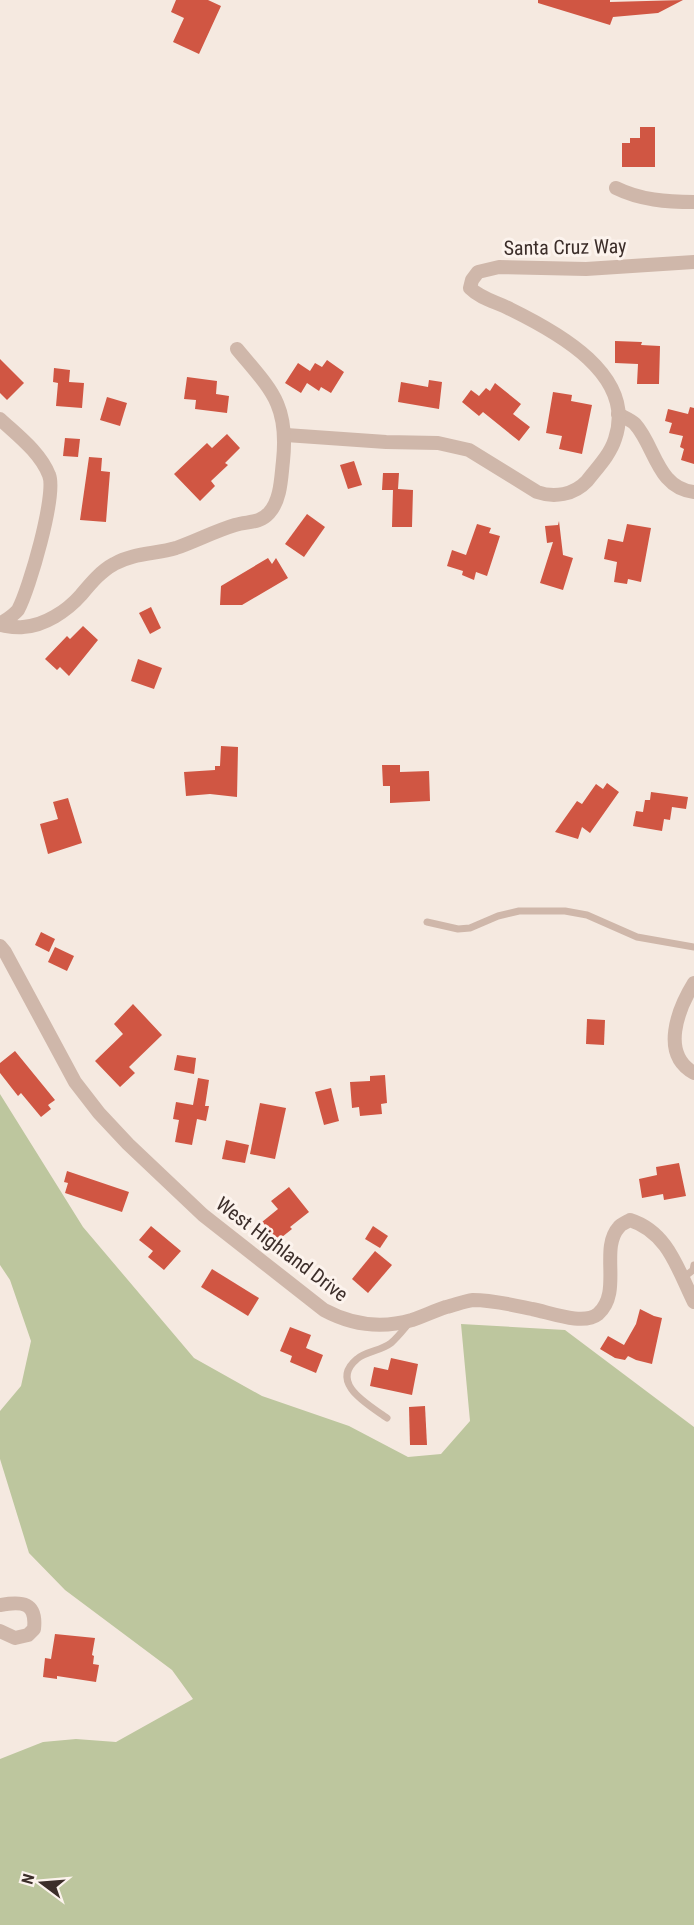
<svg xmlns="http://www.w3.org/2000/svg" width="694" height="1925" font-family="'Roboto Condensed',sans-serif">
<rect width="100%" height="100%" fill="#f5e9e0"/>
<!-- green -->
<path fill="#bdc69e" d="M 0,1094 L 83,1227 L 194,1358 L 262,1396 L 349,1426 L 408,1457 L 441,1454 L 470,1421 L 461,1324 L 565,1330 L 694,1427 L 694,1925 L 0,1925 L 0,1759 L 43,1742 L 76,1739 L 116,1742 L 193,1699 L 172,1670 L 65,1590 L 29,1553 L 0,1459 L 0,1411 L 21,1386 L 31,1341 L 10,1280 L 0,1265 Z"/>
<!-- building -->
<g fill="#d05643">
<path d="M 176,0 L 208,0 L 221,6 L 199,54 L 173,42 L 184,18 L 171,12 Z"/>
<path d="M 538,0 L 610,0 L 610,2 L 683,0 L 658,13 L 613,17 L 610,25 L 538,3 Z"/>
<path d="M 640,127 L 655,127 L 655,167 L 622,167 L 622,143 L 630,143 L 630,138 L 640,138 Z"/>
<path d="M 615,341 L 642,342 L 641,345 L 660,346 L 659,384 L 637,384 L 638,364 L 615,363 Z"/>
<path d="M 0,359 L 24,383 L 7,400 L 0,393 Z"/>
<path d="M 327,360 L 344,372 L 331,393 L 321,387 L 319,391 L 307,383 L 301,393 L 285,383 L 298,363 L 310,371 L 315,363 L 322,367 Z"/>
<path d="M 54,368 L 70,370 L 69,382 L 84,383 L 82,408 L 56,406 L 58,383 L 53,382 Z"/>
<path d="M 187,377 L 217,381 L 216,394 L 229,396 L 227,413 L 195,409 L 196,400 L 184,399 Z"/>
<path d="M 429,380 L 442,382 L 439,409 L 398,402 L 401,382 L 428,387 Z"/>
<path d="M 495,383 L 521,404 L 513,414 L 530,427 L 519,441 L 483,412 L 479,416 L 462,402 L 471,390 L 479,396 L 486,388 L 490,391 Z"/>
<path d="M 553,392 L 572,395 L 571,401 L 592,405 L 582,454 L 559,449 L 562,436 L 546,433 Z"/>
<path d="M 107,397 L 127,403 L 120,426 L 100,420 Z"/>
<path d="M 690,407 L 694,408 L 694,464 L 681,460 L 684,449 L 680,447 L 683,436 L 669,433 L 672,423 L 665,421 L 668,409 L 688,414 Z"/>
<path d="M 227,434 L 240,448 L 225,463 L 228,465 L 211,481 L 215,486 L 200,501 L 174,474 L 207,443 L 212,448 Z"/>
<path d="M 65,438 L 80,439 L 78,457 L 63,456 Z"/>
<path d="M 89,457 L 102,458 L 101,471 L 110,472 L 106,522 L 80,520 Z"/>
<path d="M 354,461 L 362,485 L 348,489 L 340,465 Z"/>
<path d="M 383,473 L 399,473 L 398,489 L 413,490 L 412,527 L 392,527 L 393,490 L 382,490 Z"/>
<path d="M 307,514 L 325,527 L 304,557 L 285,544 Z"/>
<path d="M 559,521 L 563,555 L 573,558 L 563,590 L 540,583 L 553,542 L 547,543 L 545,526 L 558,525 Z"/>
<path d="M 477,524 L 491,528 L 489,533 L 500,536 L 487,576 L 476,572 L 474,580 L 462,575 L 463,571 L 447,566 L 452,550 L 466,555 Z"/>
<path d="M 627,524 L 651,528 L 641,582 L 628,579 L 627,584 L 614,582 L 617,562 L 604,559 L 608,539 L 623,542 Z"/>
<path d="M 268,558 L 272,564 L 276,558 L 288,578 L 242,605 L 220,605 L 221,586 Z"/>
<path d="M 151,607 L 161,628 L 150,634 L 139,613 Z"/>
<path d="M 83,626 L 98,640 L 69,676 L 60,667 L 57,670 L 45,659 L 67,636 L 70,639 Z"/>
<path d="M 138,659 L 162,668 L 154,689 L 131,681 Z"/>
<path d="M 221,746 L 238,747 L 237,797 L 210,794 L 186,796 L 184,772 L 215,770 L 215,766 L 220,766 Z"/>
<path d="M 382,765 L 400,765 L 400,772 L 429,771 L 430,801 L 390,803 L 390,786 L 383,786 Z"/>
<path d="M 607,783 L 619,792 L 590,833 L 582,827 L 578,839 L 555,832 L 577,801 L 582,804 L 596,784 L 603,789 Z"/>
<path d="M 651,792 L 688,797 L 686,809 L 672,807 L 670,820 L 664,819 L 662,831 L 633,826 L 636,811 L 643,812 L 645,800 L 650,800 Z"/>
<path d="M 68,798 L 82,843 L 48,854 L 40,824 L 58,819 L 53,802 Z"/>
<path d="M 41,932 L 55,939 L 49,952 L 35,945 Z"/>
<path d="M 55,947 L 74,956 L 67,971 L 48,962 Z"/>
<path d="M 133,1004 L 162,1035 L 129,1067 L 135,1073 L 120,1087 L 95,1061 L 123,1034 L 114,1024 Z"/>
<path d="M 587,1019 L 605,1020 L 604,1045 L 586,1044 Z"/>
<path d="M 15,1051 L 55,1100 L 48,1105 L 51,1109 L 41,1117 L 21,1093 L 18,1096 L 0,1073 L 0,1063 Z"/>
<path d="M 177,1055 L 196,1058 L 194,1074 L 174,1070 Z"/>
<path d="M 385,1075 L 387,1103 L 381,1104 L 382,1114 L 360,1116 L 359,1107 L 352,1108 L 350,1082 L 370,1081 L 370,1076 Z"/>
<path d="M 198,1078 L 209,1080 L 205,1106 L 209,1106 L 206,1121 L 197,1119 L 192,1145 L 175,1142 L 179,1120 L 173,1119 L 176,1102 L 193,1105 Z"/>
<path d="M 331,1088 L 339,1121 L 324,1125 L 315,1092 Z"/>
<path d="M 260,1103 L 286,1108 L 275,1159 L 250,1154 Z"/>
<path d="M 226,1140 L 249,1145 L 245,1163 L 222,1159 Z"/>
<path d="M 679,1163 L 686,1196 L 664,1200 L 663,1194 L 642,1198 L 639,1179 L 657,1175 L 656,1167 Z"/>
<path d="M 67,1171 L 129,1192 L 122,1212 L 65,1193 L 68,1183 L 64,1182 Z"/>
<path d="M 289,1187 L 309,1212 L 290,1227 L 292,1229 L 277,1241 L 262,1222 L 278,1209 L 271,1201 Z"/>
<path d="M 151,1226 L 181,1251 L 164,1270 L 148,1257 L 153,1251 L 139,1240 Z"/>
<path d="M 373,1226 L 388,1236 L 380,1248 L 365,1239 Z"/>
<path d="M 375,1251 L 392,1265 L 368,1293 L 352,1279 Z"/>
<path d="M 212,1269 L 259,1298 L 248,1316 L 201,1287 Z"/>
<path d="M 640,1309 L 654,1316 L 662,1318 L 652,1364 L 636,1360 L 628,1356 L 625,1360 L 615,1358 L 600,1349 L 608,1336 L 624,1345 L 636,1324 Z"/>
<path d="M 290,1327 L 311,1335 L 306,1348 L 323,1355 L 316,1373 L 290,1362 L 292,1356 L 280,1351 Z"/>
<path d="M 391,1358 L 418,1364 L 412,1395 L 370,1386 L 374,1367 L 388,1370 Z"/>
<path d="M 425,1406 L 427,1445 L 410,1445 L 409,1407 Z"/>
<path d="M 55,1634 L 95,1638 L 92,1655 L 94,1656 L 93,1664 L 99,1665 L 96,1682 L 57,1676 L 57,1679 L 43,1677 L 45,1658 L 51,1659 Z"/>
</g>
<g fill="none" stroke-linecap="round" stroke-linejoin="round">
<!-- service -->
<g stroke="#cfb7aa" stroke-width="7">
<path d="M 427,922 L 458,929 L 470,928 L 498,916 L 519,911 L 565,911 L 587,915 L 637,937 L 694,947"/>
<path d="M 683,1278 L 693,1270 L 694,1265"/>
<path d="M 387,1418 C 369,1405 328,1383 357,1359 C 366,1351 381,1351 391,1343 C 398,1337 404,1329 410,1322"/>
</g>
<!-- minor -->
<g stroke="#cfb7aa" stroke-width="14">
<path d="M 616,188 C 640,200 667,202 694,202"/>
<path d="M 618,414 C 623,417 631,420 635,424 C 655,446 657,488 694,492"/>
<path d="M 0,419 C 17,435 40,452 49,475 C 57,494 29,590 18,610 C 14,615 6,620 0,624"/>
<path d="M 286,435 L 386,442 L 438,443 L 469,450 L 537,492 C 554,498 574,495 587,481 C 597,468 610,455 615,439 C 637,375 557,332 510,309 C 497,302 481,299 470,288 L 472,280 L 478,272 L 499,267 L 586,269 L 694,262"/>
<path d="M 0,625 C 7,626 15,628 23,627 C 44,626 67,611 81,595 C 91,583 101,571 114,564 C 133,553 156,554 176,548 C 196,541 215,531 235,525 C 248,521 259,524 269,513 C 281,500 281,478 283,461 C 289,404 271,390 237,349"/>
<path d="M 0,946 L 5,952 L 75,1082 L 99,1113 L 128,1144 L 203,1215 L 324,1310 C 352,1325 381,1329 412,1320 C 424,1316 434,1311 446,1307 C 455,1305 464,1301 473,1300 C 493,1300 513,1305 532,1309 C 549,1312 583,1326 598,1314 C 623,1292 599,1249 619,1227 C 621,1224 627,1222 630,1220 C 668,1232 678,1270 694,1302"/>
<path d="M 694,983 C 678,1009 660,1054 694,1073"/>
<path d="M 0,1605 C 22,1601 37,1602 34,1629 L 28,1635 L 15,1638 L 0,1631"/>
</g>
</g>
<g text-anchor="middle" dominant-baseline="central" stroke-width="6" stroke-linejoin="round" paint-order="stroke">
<!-- street labels -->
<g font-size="20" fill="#3c2e2a" stroke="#fcf3ed">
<text transform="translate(565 247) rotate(-1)">Santa Cruz Way</text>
<text transform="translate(282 1249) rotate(37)">West Highland Drive</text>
</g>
</g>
<!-- north arrow -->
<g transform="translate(42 1883) rotate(286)" stroke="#fcf3ed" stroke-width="4.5" paint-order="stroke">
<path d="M0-4.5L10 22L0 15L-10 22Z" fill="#3c2e2a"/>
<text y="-9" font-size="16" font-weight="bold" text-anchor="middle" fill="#3c2e2a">N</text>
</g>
</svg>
